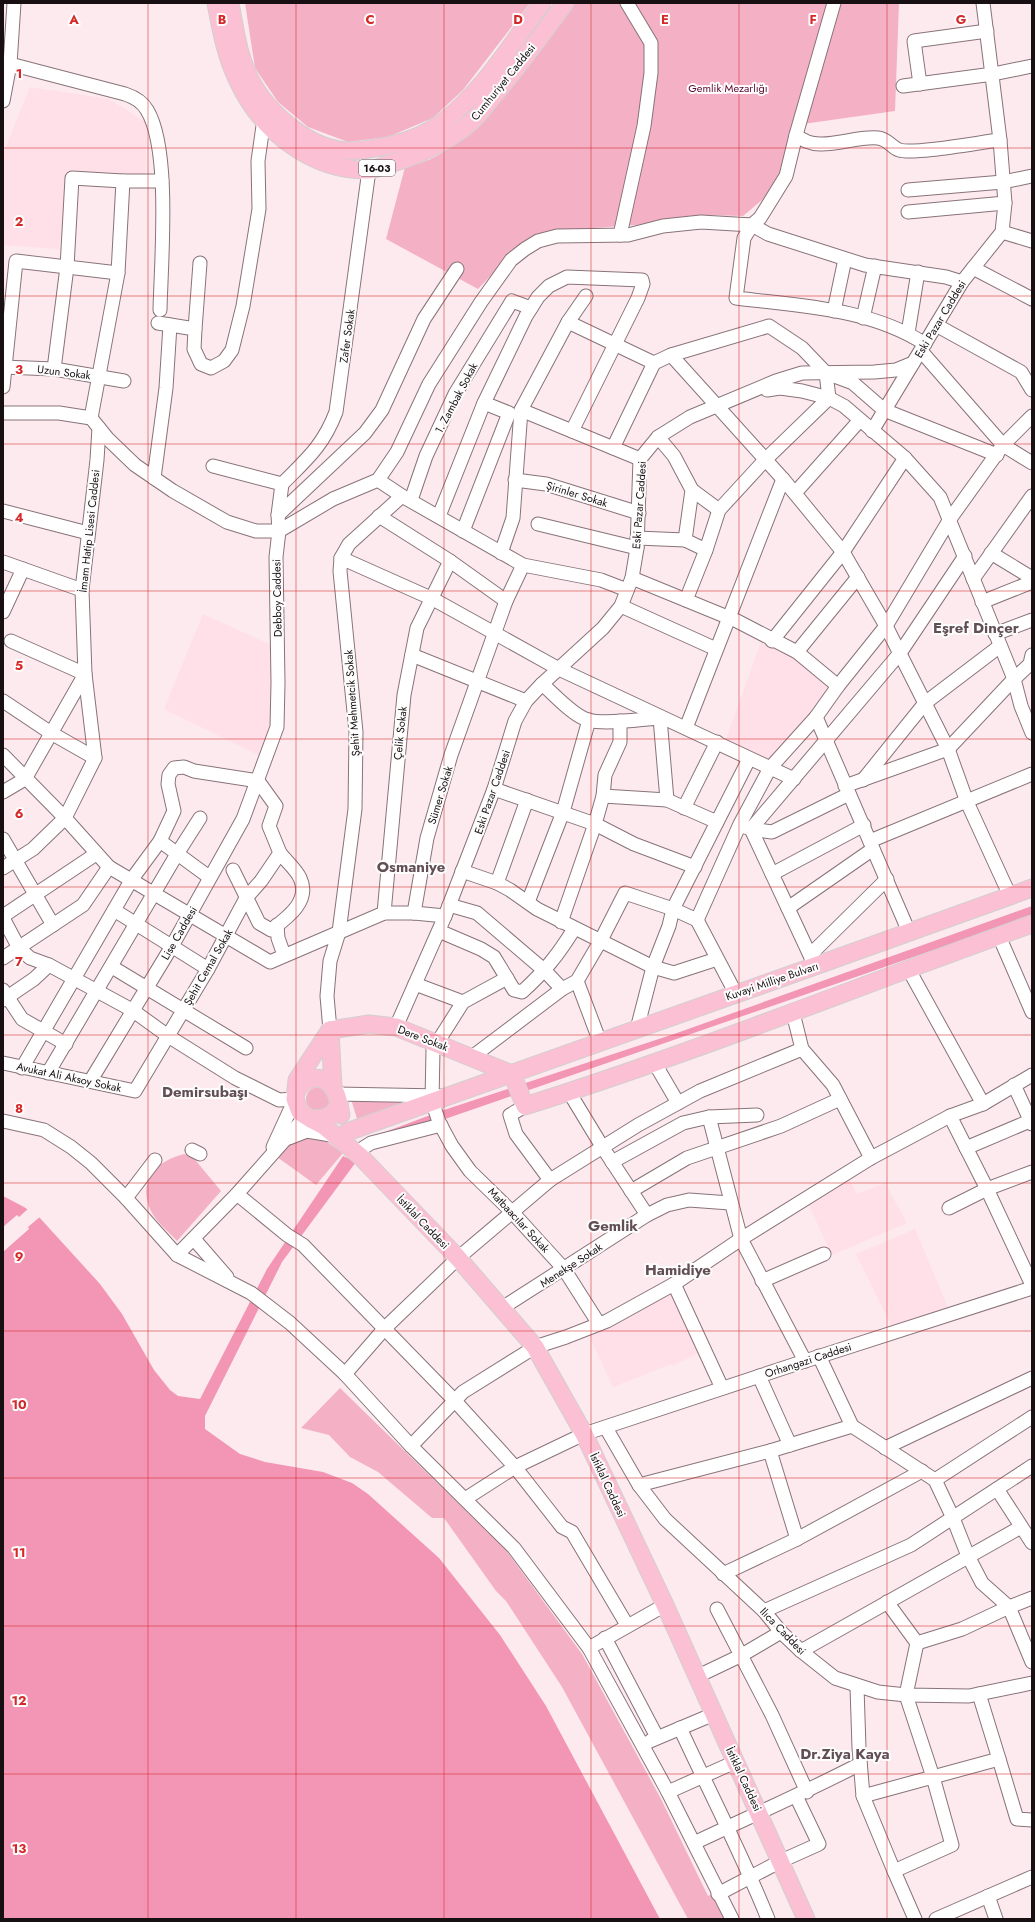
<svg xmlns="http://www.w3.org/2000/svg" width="1035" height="1922" font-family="Jost,sans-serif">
<rect width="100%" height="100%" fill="#fdeaef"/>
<!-- built -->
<g fill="#ffdfe8">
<path d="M 30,87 L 109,99 L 147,123 L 145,180 L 69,175 L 59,249 L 3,245 L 3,154 Z"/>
<path d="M 203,614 L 277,648 L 277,710 L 260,756 L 164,709 Z"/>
<path d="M 762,639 L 793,656 L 830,688 L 812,714 L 769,764 L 726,739 Z"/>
<path d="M 848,1177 L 857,1194 L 885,1183 L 907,1223 L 832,1255 L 807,1201 Z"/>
<path d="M 915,1229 L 949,1310 L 892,1327 L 856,1254 Z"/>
<path d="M 674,1292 L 703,1351 L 672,1366 L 671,1364 L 613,1387 L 588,1333 Z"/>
</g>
<!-- green -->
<g fill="#f4b1c5">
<path d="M 245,3 L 530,3 L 463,90 L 433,118 L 388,137 L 348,142 L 308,127 L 278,102 L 255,68 Z"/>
<path d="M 572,3 L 827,3 L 796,112 L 788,155 L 779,177 L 762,200 L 743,216 L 708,215 L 636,225 L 551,231 L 520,246 L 478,289 L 386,239 L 405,167 C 457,158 489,111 520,71 C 537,48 555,26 572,3 Z"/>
<path d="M 841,3 L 899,3 L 895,111 L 803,124 L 830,34 Z"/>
<circle cx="318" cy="1099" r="12"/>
<path d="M 424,1096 L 358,1122 L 351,1099 Z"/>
<path d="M 307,1135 L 317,1135 L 343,1153 L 316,1185 L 277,1157 L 291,1144 Z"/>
<path d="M 184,1154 L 192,1156 L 221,1191 L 177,1241 C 169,1232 156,1222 151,1211 C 137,1181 156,1161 184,1154 Z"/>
<path d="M 340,1388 L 505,1549 L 582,1654 L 661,1799 L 708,1896 L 712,1894 L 724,1919 L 688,1919 L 562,1687 L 506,1601 L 496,1591 L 444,1518 L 432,1518 L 378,1472 L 350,1457 L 329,1435 L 301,1428 Z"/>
</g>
<!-- water -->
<g fill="#f395b4">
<path d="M 1032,906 L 1032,916 L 367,1146 L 364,1140 L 441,1111 L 677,1033 Z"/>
<path d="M 343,1156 L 356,1162 L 282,1262 L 205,1416 L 205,1429 L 240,1454 L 265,1462 L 323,1472 L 352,1483 L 368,1494 L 439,1558 L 500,1635 L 546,1706 L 660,1919 L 3,1919 L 3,1196 L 24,1207 L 39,1217 L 100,1284 L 122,1314 L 154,1370 L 170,1390 L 178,1396 L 200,1399 L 267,1269 Z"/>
</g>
<!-- pier -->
<path fill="#fdeaef" d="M 29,1208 L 41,1216 L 28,1227 L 29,1229 L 3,1252 L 3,1227 L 17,1215 L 19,1217 Z"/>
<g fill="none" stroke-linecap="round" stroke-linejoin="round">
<!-- minor casing -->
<g stroke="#887379" stroke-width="15">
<g id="minor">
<path d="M 834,3 L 796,135 L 786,176 L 760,218 L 752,225 L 744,238 L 736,298 C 799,306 870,308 925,344"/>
<path d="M 10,64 L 125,94 C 134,97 142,101 147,110 C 171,149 161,262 160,310"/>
<path d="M 920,84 L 914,41 L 987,31"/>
<path d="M 903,86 L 993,74 L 1032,66"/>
<path d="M 3,101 L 10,64 L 14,3"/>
<path d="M 796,135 C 818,155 852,135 878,138 C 888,139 891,147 899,150 C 914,155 981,142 1000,140"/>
<path d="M 908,190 L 1003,182 L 1032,176"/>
<path d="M 908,212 L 1005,203"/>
<path d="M 1002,232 L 1032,241"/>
<path d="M 620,235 L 644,126 L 651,73 L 651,43 L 627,3"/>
<path d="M 973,268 L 1032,299"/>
<path d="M 834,311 L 845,259"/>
<path d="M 863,318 L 875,266"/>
<path d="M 568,322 L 654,363 L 671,355 L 769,326 L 802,348 L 826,373 L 853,383 L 884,410 L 997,455"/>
<path d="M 158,323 L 195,329 L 194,349 L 201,364 L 211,368 L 224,361 L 232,350 L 243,306 L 259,209 L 258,161 L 264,119"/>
<path d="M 936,325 L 1021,372 L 1032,390"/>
<path d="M 195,329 L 200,263"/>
<path d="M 908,333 L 918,272"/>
<path d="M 921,351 L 1003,445 L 1032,463"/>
<path d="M 671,355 L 783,479 L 843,552 L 886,626 L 948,749 L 967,802 L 1010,896"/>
<path d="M 3,367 L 54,369 L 124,381"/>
<path d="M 54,369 L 67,267 L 72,178 L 123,181"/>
<path d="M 3,387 L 16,261 L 118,273"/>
<path d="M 767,390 L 780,388 L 802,391 L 829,398 L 844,406 L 905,458 L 940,497 L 1014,679 L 1021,706 L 1032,733"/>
<path d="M 521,410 L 640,459"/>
<path d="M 3,413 L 59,413 L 91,418 L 108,439 L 135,465 L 173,491 L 227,522 L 256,531 L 279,531 L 333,499 L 378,480 L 397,452 L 429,384 L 481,302 L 511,260 L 525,249 L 538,241 L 557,236 L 628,235 L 663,226 L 701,222 L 752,225 L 768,234 L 865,265 L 946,277 L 962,282"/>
<path d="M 91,418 L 118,273 L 123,181 L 162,181"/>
<path d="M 872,431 L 962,282 L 1002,232 L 1005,203 L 1000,140 L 983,3"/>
<path d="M 658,437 L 674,456 L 692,490 L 685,540"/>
<path d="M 613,448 L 654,363"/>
<path d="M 213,466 L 282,484"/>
<path d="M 154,478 L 166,388 L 170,325"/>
<path d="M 378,480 L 402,496 L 523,565 L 601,580 L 627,590"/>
<path d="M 515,480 L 546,484 L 639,513"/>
<path d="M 282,484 C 307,459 323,446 336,412 L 369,170"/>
<path d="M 692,490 L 719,510"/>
<path d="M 795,493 L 860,420"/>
<path d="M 411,500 L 426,456 L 455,394 L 512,301 L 531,308"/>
<path d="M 3,511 L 88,533"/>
<path d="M 278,515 L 365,433 L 382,410 L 424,319 L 457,269"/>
<path d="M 379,516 L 450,561 L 506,601"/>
<path d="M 439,516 L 484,403 L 526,316 L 538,297 L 549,286 L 567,277 L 642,280 L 643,284 L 638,298 L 572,431"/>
<path d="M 538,524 L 637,548"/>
<path d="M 463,531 L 509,413 L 484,403"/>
<path d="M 637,538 L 685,540 L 706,550"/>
<path d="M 501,553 L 513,518 L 521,410 L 568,322 L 586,296"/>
<path d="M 991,553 L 1032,578"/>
<path d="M 341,558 L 433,599 L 559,669 L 794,779"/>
<path d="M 3,562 L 82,590"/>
<path d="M 632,578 L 737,621 L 797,652 L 838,686"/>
<path d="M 973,579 L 1032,496"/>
<path d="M 686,600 L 706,550 L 719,510 L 765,460 L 829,398 L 826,373"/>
<path d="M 982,602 L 1032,582"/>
<path d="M 621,606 L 716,649"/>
<path d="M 3,612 L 23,569"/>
<path d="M 995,634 L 1032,620"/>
<path d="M 772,641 L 843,552 L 905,458"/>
<path d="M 797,652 L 858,577"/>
<path d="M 412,655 L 526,701"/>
<path d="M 542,684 C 554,694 573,716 588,720 C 606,725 641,719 660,718 L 667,800"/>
<path d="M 3,701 L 51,733 L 95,758"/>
<path d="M 816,717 L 909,932"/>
<path d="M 686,728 L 783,479"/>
<path d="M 3,755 L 65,818 L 109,867 L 270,962 L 384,913 L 414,913 L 445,916"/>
<path d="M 863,780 L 925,703 L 1000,646"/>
<path d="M 845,786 L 948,749 L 1014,679 L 1030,664 L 1032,655"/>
<path d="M 494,789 L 595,824 L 634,844 L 695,867"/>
<path d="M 3,792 L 25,779 L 85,674 L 11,641"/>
<path d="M 603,796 L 667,800 L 717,822"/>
<path d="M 684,808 L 717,742"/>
<path d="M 745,827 L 751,829 L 772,832 L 849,794"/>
<path d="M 3,839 L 53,925"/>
<path d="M 160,841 L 209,877"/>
<path d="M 870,841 L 1032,774"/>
<path d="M 3,868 L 33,849 L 65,818 L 95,758 L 85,674 L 82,590 L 97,460 L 99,428"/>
<path d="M 233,870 L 259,923 L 271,930 C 287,918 311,901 300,878 C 296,869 286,861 280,853"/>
<path d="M 462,871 L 497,883 L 510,890 L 537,909 L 653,967 L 674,973 L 717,959"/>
<path d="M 772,874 L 864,825"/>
<path d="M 497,883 L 527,800"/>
<path d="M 528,902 L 563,812 L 589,720"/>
<path d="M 449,905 L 477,913 L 545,971 L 562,989"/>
<path d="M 788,908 L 873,849"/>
<path d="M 114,910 L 208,969"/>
<path d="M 384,913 L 404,695 L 417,628 L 450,561"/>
<path d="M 414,913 L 427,838 L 451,755 L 506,601 L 523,565"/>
<path d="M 3,916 L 96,854"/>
<path d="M 3,918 L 19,948 L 30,958 L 49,965 L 132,1010 L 168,1036 L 235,1078 L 279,1100 L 295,1099"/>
<path d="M 697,920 L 736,994"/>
<path d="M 561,922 L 595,824 L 603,796 L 605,775 L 620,742 L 620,721"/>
<path d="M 277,925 L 278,938 L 284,955"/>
<path d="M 439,931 L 481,949 L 494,957 L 514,990 L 522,992 C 545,971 558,955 574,929"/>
<path d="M 999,936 L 1032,1012"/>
<path d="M 810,955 L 887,879"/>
<path d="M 3,958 L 83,905 L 109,867"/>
<path d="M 815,966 L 751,829 L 900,653 L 965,556"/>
<path d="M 112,967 L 246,1048"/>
<path d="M 909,970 L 983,1104"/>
<path d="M 507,978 L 463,1002 L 437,1043 L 433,1050 L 432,1101 L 439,1122 L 452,1146 L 470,1171 L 513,1213 L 564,1269 L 599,1324"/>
<path d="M 577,981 L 600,1042"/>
<path d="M 415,984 L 463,1002"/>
<path d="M 3,990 L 22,1019 L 66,1044"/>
<path d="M 3,1000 L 34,979 L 49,965"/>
<path d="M 793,1013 L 802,1049 L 833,1085 L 871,1158"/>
<path d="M 396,1027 L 445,916 L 494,789 L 515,721 L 526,701 L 542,684 L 603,628 L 621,606 L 632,578 L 637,548 L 640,459 L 658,437 L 690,417 L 776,381 L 802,373 L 874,372 L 896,370 L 913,363"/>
<path d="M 637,1029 L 653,967 L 669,926 L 673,909 L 749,759"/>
<path d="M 330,1030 L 327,996 L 330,961 L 339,932 L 355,809 L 356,732 L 340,571 L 341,558 L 349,544 L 402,496"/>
<path d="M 472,1057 L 562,989 L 577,981 L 601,940 L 625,893 L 673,909 L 697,920 L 740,824 L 770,768 L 816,717 L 838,686 L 886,626 L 950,519 L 1003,445 L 1032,416"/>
<path d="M 654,1062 L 678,1103"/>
<path d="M 3,1063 L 135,1091 L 208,969 L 246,898 L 261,881 L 280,853 L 269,826 L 276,806 L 258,781"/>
<path d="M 22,1068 L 132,879 L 160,841 L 174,811 L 168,784 L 169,775 L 174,768 L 184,767 L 194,771 L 258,781"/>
<path d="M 48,1073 L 177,854 L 200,818"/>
<path d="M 91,1080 L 172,946 L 243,819 L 277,727 L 278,683 L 276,557 L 279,531 L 278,515 L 282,484"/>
<path d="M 1014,1085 L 1032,1124"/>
<path d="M 569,1092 L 603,1148 L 647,1215"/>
<path d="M 337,1094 L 441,1096"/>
<path d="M 525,1106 L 510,1115 L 516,1134 L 550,1180"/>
<path d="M 950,1116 L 987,1189 L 1032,1285"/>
<path d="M 709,1117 L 741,1239 L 805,1361"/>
<path d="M 3,1121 L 44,1130 L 71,1147 L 91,1163 L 126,1198 L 177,1255 L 251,1293 L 290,1323 L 345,1374 L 411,1446 L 514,1548 L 589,1648 L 668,1792 L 732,1919"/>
<path d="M 289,1138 L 307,1131 L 331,1135"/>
<path d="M 273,1147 L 295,1099"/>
<path d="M 966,1148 L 1032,1120"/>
<path d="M 192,1150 L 200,1154"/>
<path d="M 360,1156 L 363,1148 L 371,1143 L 441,1125"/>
<path d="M 612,1162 L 683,1123 L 709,1117 L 757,1115"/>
<path d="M 631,1191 L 687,1158 L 781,1126 L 840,1099"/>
<path d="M 237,1194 L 287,1235 L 303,1245 L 455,1401 L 515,1467 L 562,1527 L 572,1532 L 627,1625"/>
<path d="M 126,1198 L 155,1160"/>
<path d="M 949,1208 L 987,1189 L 1032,1172"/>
<path d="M 194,1239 L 227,1277"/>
<path d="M 177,1255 L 237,1194 L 305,1117"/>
<path d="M 762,1281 L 824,1254"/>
<path d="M 674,1284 L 722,1388"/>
<path d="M 502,1308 L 647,1215 L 667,1205 L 689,1200 L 730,1203"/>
<path d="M 819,1356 L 852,1426 L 935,1480 L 953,1518 L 968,1556 L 982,1583 L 1009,1607 L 1032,1598"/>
<path d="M 345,1374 L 385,1328 L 458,1258 L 550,1180 L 638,1125 L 700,1091 L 802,1049"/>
<path d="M 759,1376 L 790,1445"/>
<path d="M 606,1428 L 639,1485 L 665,1519 L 764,1611 L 781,1632 L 801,1651 L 835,1678 L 878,1692 L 906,1695 L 969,1696 L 1032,1683"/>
<path d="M 411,1446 L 463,1392 L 535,1347 L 566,1337 L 607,1321 L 674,1284 L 741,1239 L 871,1158 L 950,1116 L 983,1104 L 1032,1075"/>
<path d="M 885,1448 L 1032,1378"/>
<path d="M 935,1480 L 1032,1417"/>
<path d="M 639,1485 L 770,1451"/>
<path d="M 997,1489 L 1032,1543"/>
<path d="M 465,1499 L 515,1467 L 584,1434 L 805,1361 L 1032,1288"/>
<path d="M 797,1539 L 770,1451 L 852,1426"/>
<path d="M 723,1574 L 797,1539 L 922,1471"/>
<path d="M 887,1602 L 917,1643 L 962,1629 L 1009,1607 L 1032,1662"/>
<path d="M 717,1609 L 772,1715 L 807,1792"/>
<path d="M 764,1611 L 911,1545 L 1032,1466"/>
<path d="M 605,1638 L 657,1737"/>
<path d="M 589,1648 L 665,1605"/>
<path d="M 801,1651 L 1021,1527"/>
<path d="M 696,1677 L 742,1655 L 781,1632"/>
<path d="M 857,1687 L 859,1748 L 863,1796 L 999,1759 L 979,1694"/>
<path d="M 680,1728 C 709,1791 742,1854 768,1919"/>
<path d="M 650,1741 L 714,1714"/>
<path d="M 999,1759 L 1017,1819 L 1032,1820"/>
<path d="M 668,1792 L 735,1762"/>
<path d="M 863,1796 L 894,1871"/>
<path d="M 694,1843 C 749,1817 806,1792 860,1764"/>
<path d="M 718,1894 L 781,1861 L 819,1844 L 796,1796"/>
<path d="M 988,1896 L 996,1919"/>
<path d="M 915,1919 L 894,1871 L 952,1845 L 933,1777 L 906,1695 L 917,1643"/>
<path d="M 936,1919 L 1032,1877"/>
</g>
</g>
<!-- major casing -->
<g stroke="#d1cfd0" stroke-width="19">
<g id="major">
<path d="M 216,3 C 221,30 226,57 238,81 C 261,131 312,171 368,170 C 374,170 380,167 386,165 C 416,156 447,143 471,122 C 480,114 487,103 495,94 C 520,65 542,34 565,3"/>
<path d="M 230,3 C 235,28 238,56 250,79 C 267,113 310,150 349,151 C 364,151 377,148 391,145 C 409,141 428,133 443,122 C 484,90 511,44 542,3"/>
<path d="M 330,1030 L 369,1024 L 396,1027 L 512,1074"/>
<path d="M 330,1030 L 297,1080 L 295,1099 L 300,1112 L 311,1119 L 326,1118 L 333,1113 L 339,1104"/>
<path d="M 330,1030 L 333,1087"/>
<path d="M 512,1074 L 525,1106 C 697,1052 863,984 1032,924"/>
<path d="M 296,1093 C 302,1077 323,1072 333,1088 C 339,1096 339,1106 341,1115"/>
<path d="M 311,1119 L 324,1126 L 360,1156 L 458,1258 L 535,1347 L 584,1434 L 665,1605 L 806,1919"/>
<path d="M 347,1132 L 815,966 L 1032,888"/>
</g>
</g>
<!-- minor -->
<use href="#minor" stroke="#fff" stroke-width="13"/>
<!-- major -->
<use href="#major" stroke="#fcc0d4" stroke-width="17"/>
</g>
<!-- grid -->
<path fill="none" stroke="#d62828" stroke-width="1" stroke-opacity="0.55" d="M 148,3 L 148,1919M 296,3 L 296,1919M 444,3 L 444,1919M 591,3 L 591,1919M 739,3 L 739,1919M 887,3 L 887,1919M 3,148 L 1032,148M 3,296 L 1032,296M 3,444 L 1032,444M 3,591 L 1032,591M 3,739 L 1032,739M 3,887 L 1032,887M 3,1035 L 1032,1035M 3,1183 L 1032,1183M 3,1331 L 1032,1331M 3,1478 L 1032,1478M 3,1626 L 1032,1626M 3,1774 L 1032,1774"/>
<g text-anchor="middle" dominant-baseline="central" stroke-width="4" stroke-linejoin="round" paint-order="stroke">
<!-- shield labels -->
<rect fill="#fdfdfd" stroke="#5c5658" stroke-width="1" x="359" y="160" width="36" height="16" rx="3"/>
<g font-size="10" font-weight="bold" fill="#170f12">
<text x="377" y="168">16-03</text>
</g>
<!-- street labels -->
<g font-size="11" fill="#170f12" stroke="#fdfdfd">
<text transform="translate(503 82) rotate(-51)">Cumhuriyet Caddesi</text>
<text transform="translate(940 319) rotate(-59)">Eski Pazar Caddesi</text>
<text transform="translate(347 336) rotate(-82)">Zafer Sokak</text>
<text transform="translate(64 372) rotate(7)">Uzun Sokak</text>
<text transform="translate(456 398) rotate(-62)">1. Zambak Sokak</text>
<text transform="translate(577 494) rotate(17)">Şirinler Sokak</text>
<text transform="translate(639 505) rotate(-86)">Eski Pazar Caddesi</text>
<text transform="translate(89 531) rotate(-84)">İmam Hatip Lisesi Caddesi</text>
<text transform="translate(277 598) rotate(-91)">Debboy Caddesi</text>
<text transform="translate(352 703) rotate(-94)">Şehit Mehmetcik Sokak</text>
<text transform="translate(400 733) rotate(-84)">Çelik Sokak</text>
<text transform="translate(492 792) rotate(-71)">Eski Pazar Caddesi</text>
<text transform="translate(440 795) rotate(-73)">Sümer Sokak</text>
<text transform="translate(179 933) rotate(-60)">Lise Caddesi</text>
<text transform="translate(208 967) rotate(-60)">Şehit Cemal Sokak</text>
<text transform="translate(772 981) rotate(-19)">Kuvayi Milliye Bulvarı</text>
<text transform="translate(423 1038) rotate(21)">Dere Sokak</text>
<text transform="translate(69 1077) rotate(12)">Avukat Ali Aksoy Sokak</text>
<text transform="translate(519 1220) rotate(47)">Matbaacılar Sokak</text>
<text transform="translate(423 1222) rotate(46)">İstiklal Caddesi</text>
<text transform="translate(571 1265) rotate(-33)">Menekşe Sokak</text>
<text transform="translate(808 1360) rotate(-18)">Orhangazi Caddesi</text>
<text transform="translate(608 1485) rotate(65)">İstiklal Caddesi</text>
<text transform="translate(783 1631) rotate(46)">Ilıca Caddesi</text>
<text transform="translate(744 1779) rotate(65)">İstiklal Caddesi</text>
</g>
<!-- park labels -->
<g font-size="11" fill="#5c0830" stroke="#fdfdfd">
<text x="728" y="88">Gemlik Mezarlığı</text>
</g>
<!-- district labels -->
<g font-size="15" font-weight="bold" fill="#624f55" stroke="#fdfdfd">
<text x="976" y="628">Eşref Dinçer</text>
<text x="411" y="867">Osmaniye</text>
<text x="205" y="1092">Demirsubaşı</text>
<text x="613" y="1226">Gemlik</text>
<text x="678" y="1270">Hamidiye</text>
<text x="845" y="1754">Dr.Ziya Kaya</text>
</g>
</g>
<g font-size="13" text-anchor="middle" font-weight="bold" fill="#d62828" stroke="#fdfdfd" stroke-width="4" stroke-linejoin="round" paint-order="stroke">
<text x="74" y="24">A</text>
<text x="222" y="24">B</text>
<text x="370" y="24">C</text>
<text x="518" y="24">D</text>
<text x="665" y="24">E</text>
<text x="813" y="24">F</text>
<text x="961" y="24">G</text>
<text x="19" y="78">1</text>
<text x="19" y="226">2</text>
<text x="19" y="374">3</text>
<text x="19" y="522">4</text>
<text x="19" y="670">5</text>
<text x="19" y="818">6</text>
<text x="19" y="966">7</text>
<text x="19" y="1113">8</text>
<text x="19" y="1261">9</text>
<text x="19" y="1409">10</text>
<text x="19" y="1557">11</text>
<text x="19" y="1705">12</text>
<text x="19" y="1853">13</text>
</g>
<!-- border -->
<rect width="1035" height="1922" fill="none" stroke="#170f12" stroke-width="8"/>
</svg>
